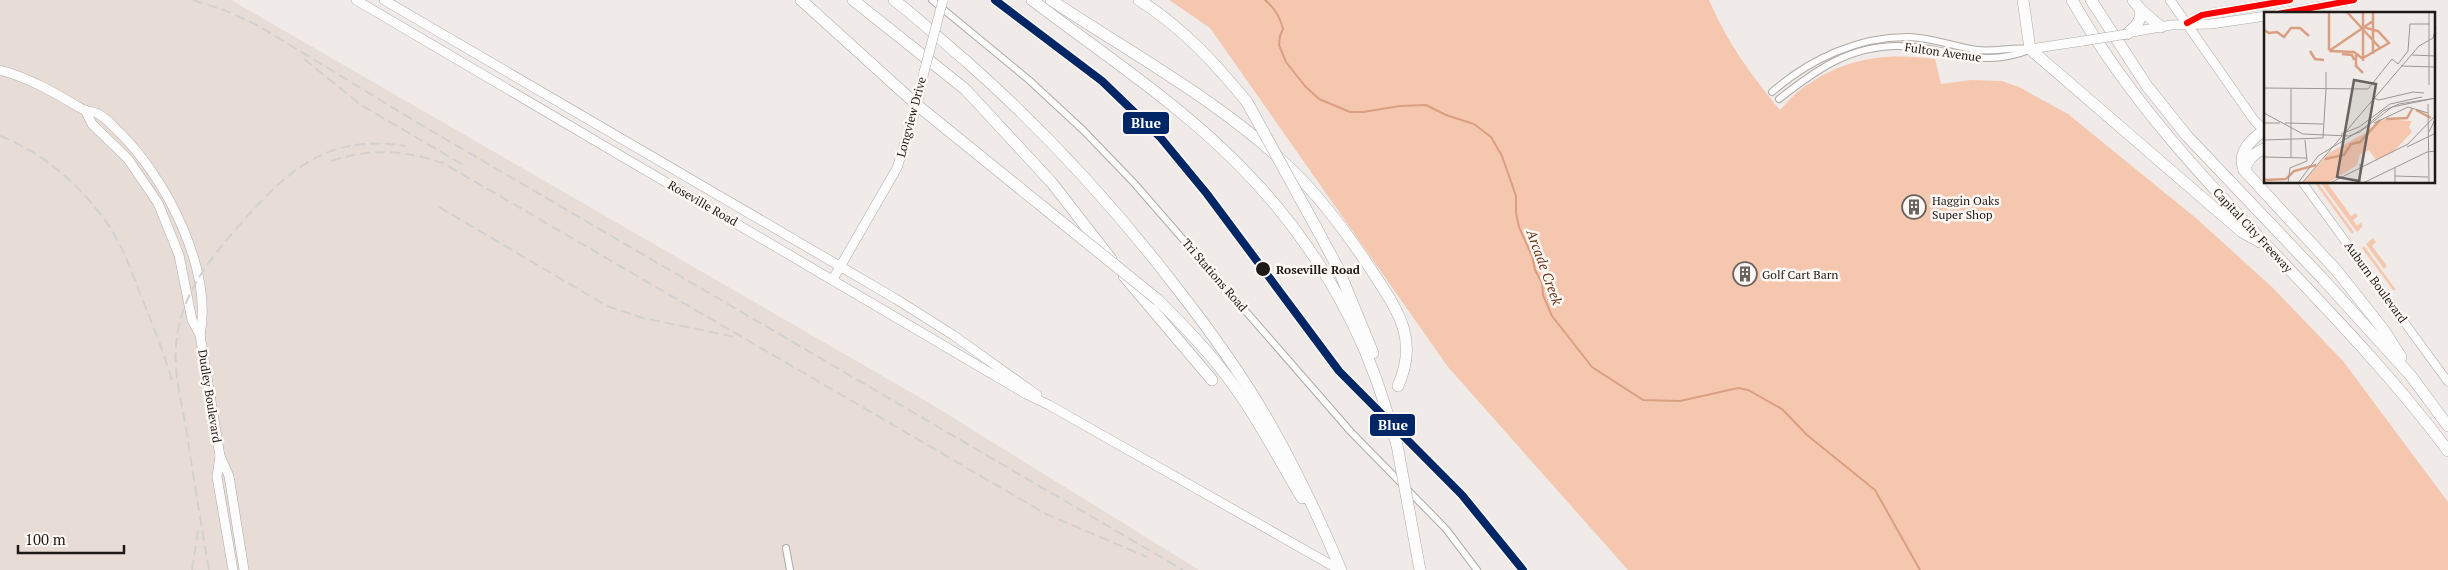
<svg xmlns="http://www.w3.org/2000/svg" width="2448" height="570" font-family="'PT Serif',serif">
<rect width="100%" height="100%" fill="#f0ebe8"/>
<!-- built -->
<path fill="#e8dcd6" d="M 0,0 L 231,0 L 931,404 L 1199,570 L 0,570 Z"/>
<!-- green -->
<g fill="#f6c7af">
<path d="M 1169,0 L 1709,0 C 1728,44 1750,73 1780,110 C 1786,104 1792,96 1799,91 C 1841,58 1884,52 1935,59 L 1941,84 L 1971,80 L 2002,81 L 2019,87 L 2068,114 L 2197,219 L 2273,288 L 2343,361 L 2448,502 L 2448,570 L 1628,570 L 1448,367 L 1210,28 Z"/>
<path d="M 2315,183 L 2318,183 L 2354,232 L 2352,234 Z"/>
<path d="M 2321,183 L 2327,183 L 2351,216 L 2356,213 L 2358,216 L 2353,220 L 2357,226 L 2362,222 L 2362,227 L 2357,232 Z"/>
<path d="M 2373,238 L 2376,242 L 2372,246 L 2387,266 L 2384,269 L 2366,244 Z"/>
<path d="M 2364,246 L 2396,290 L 2393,290 L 2362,248 Z"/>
</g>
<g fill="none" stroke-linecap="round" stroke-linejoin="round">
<!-- stream -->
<path stroke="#da9f81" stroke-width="2" d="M 1265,0 C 1275,8 1280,17 1283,29 L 1280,36 L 1279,45 L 1286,62 L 1305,86 L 1319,99 L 1350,112 L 1363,112 L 1400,106 L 1426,105 L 1446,115 L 1474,124 L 1491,137 L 1502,156 L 1516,196 L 1516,213 L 1519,227 L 1532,256 L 1535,270 L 1542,283 L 1543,295 L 1552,316 L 1592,367 L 1643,400 L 1680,401 L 1738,388 L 1748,390 L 1782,409 L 1807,435 L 1875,490 L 1920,570"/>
<!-- minor casing -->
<g stroke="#adaaa7" stroke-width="8">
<g id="minor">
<path d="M 932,0 L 1029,80 L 1084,131 L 1134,183 L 1351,432 L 1446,529 L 1477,570"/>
<path d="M 1772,92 C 1810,59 1859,36 1910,37 C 1933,38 1955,47 1978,50 C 1995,52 2012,47 2030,49"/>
<path d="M 1779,99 C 1816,70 1849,46 1898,46 C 1947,46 1979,70 2029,50"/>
<path d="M 786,548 L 790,570"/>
</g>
</g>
<!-- tertiary casing -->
<g stroke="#adaaa7" stroke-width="9">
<path id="tertiary" d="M 2302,182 L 2448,382"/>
</g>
<!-- secondary casing -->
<g stroke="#adaaa7" stroke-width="10">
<g id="secondary">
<path d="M 356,0 L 1026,394 L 1049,405 L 1340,570"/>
<path d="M 384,0 L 896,299 L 953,335 L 1037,395"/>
<path d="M 2170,0 L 2254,120 L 2264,130"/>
<path d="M 2277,14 L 2354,0"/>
<path d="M 2187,23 L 2202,15 L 2290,0"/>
<path d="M 2127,33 L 2171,25 L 2211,24 L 2266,16"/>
<path d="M 2030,49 L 2083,41"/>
<path d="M 0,70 C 30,78 55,93 82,109 C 88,112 95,111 100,115 C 107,119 114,127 120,133 C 166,178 213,270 200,335"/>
<path d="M 85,110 L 92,124 L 128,159 L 158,203 L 179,255 L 192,320 L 200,335 L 220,456 L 229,476 L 244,570"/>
<path d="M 833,279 L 897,168 L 917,105 L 924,72"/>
<path d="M 220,456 L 217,477 L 233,570"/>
</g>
</g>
<!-- motorway casing -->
<g stroke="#adaaa7" stroke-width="12">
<g id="motorway">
<path d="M 801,0 L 917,105 L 1043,207"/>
<path d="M 853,0 L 965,89 L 1052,183 L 1111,259"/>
<path d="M 894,0 C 919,19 942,41 966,61 C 1044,130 1113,205 1176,287 C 1212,333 1246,380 1274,431 C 1299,476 1321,522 1341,570"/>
<path d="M 1032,0 C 1108,58 1192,112 1257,184 C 1307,238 1350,307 1375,376 C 1383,398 1390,422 1397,445"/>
<path d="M 1051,0 C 1132,54 1222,102 1292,170 C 1323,200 1349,236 1372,271 C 1398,311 1419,339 1398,386"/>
<path d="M 1139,0 C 1182,27 1215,63 1247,102"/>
<path d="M 2023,0 L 2030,49 L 2242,232 L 2260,242"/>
<path d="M 2072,0 C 2169,171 2331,293 2448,451"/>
<path d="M 2091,0 L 2147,86 L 2187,136 L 2322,278 L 2411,376 L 2448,426"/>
<path d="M 2133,0 L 2141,10 L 2161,27"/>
<path d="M 2127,34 C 2136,26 2141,22 2141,10"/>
<path d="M 2264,130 C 2251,140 2237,152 2244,170 L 2337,271 L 2383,329 L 2401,357"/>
<path d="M 2244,170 C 2249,158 2254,153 2266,148"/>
<path d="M 1318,231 L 1338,268 L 1373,353"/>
<path d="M 1124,276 L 1212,380"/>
<path d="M 1158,300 C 1179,321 1199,341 1218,365 C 1251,405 1275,453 1302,498"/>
</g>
</g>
<!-- minor -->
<use href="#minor" stroke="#fdfcfc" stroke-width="6"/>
<!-- tertiary -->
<use href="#tertiary" stroke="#fdfcfc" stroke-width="8"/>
<!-- secondary -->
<use href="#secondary" stroke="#fdfcfc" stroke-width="9"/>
<!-- motorway -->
<use href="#motorway" stroke="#fdfcfc" stroke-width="11"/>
<!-- rail -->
<g stroke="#d2d1cf" stroke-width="2" stroke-dasharray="10 5" stroke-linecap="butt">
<path d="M 193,0 L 224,10 L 257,25 L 418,123 L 1183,570"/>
<path d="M 304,59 L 361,105 L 465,166"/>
<path d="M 0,136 C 48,154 93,196 118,241 C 128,260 135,281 143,301 C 154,328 165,355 173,384"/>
<path d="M 331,161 C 369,148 406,150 443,163 L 1046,514 L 1147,557"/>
<path d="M 439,207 L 607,306 L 643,318 L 735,337"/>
<path d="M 192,570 L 198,531"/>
<path d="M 209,570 C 201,523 193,475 186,428 C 181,401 174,373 176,345 C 180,298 205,265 235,230 C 284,174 324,133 405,146"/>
</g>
<!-- secondary-bridge casing -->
<g stroke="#adaaa7" stroke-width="10" stroke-linecap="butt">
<g id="secondary-bridge">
<path d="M 2083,41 L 2127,34"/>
<path d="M 924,72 L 943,0"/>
</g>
</g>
<!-- motorway-bridge casing -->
<g stroke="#adaaa7" stroke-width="12" stroke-linecap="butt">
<g id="motorway-bridge">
<path d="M 1247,102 L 1318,231"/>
<path d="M 1043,207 L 1158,300"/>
<path d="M 1397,445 L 1420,570"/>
</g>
</g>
<!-- secondary-bridge -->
<use href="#secondary-bridge" stroke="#fdfcfc" stroke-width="9"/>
<!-- motorway-bridge -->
<use href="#motorway-bridge" stroke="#fdfcfc" stroke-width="11"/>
<!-- bus-1 casing -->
<g stroke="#fef8f5" stroke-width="10">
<g id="bus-1">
<path d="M 2278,14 L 2354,0"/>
<path d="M 2187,23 L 2202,15 L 2290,0"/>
</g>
</g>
<!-- bus-1 -->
<use href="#bus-1" stroke="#fa0000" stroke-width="6"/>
<!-- rail-1 casing -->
<g stroke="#fef8f5" stroke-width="11">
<path id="rail-1" d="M 995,0 L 1102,81 L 1160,137 L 1207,194 L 1339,371 L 1462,495 L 1523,570"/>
</g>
<!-- rail-1 -->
<use href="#rail-1" stroke="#002666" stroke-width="8"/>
</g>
<!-- icons -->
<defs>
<g id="building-ring" transform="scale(1.25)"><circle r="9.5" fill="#fef8f5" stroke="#686361" stroke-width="1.5"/><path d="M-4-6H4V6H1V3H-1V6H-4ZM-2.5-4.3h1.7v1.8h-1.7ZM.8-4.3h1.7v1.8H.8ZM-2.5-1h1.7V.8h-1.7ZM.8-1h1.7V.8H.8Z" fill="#686361"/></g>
</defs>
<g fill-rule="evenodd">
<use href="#building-ring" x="1914" y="207"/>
<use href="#building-ring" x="1745" y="274"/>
</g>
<!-- markers -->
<circle fill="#1e1a18" stroke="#fef8f5" stroke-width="2" cx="1263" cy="269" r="8"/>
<g text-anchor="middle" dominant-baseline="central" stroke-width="5" stroke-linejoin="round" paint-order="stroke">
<!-- street labels -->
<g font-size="12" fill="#1e1a18" stroke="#fef8f5">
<text transform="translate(1943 52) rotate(8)">Fulton Avenue</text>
<text transform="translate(911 117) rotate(-75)">Longview Drive</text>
<text transform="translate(703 203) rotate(30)">Roseville Road</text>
<text transform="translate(2253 230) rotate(47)">Capital City Freeway</text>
<text transform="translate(1215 275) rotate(49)">Tri Stations Road</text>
<text transform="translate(2376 282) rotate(54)">Auburn Boulevard</text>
<text transform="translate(210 396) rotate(81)">Dudley Boulevard</text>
</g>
<!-- poi labels -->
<g font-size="12" fill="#1e1a18" stroke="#fef8f5" text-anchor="start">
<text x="1932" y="200">Haggin Oaks<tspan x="1932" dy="14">Super Shop</tspan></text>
<text x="1762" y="274">Golf Cart Barn</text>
</g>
<!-- stop labels -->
<g font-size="12" font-weight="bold" fill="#1e1a18" stroke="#fef8f5" text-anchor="start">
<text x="1276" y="269">Roseville Road</text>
</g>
<!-- water labels -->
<g font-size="14" font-style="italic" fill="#693315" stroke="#fef8f5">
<text transform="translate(1545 267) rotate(70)">Arcade Creek</text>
</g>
</g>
<!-- overview -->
<g transform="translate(2264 12)">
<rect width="171" height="171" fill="#f0ebe8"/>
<path d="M 117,107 L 148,109 L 145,115 L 148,120 L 129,140 L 112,148 L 105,138 L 96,142 L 93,153 L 64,171 L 38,171 L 65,141 L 103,120 Z" fill="#f6c7af"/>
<path fill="none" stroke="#da9f81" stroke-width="2.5" d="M 65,0 L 65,38M 83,0 L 117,37M 0,18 L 5,21 L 13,20 L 20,25 L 27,16 L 36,16 L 45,24M 46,39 L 51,47 L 60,48M 65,39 L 109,9M 66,39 L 90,40 L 99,47M 78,42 L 88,43 L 90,48M 109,42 L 109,0M 92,43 L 92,54 L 99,61M 99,46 L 125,31 L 114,19 L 99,15M 99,49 L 99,0M 152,98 L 167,106M 122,107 L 143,106 L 148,97M 61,147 L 80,143 L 87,132 L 96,130 L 116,108M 22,167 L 30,159 L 52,153M 0,168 L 22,167"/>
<path fill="none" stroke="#9c9795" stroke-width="1" d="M 148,43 L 172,44M 137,54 L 172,55M 165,73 L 165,0M 0,76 L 104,77 L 128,47 L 134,52 L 144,39 L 146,12 L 166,12M 62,77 L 62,60M 110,86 L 115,88 L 149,80 L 160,81M 164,92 L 165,171M 0,101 L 39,122 L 85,124 L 96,120 L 128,95 L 172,86M 0,111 L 16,111M 21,111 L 59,112M 89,111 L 155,34 L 169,26 L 172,15M 110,111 L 144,95 L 164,101M 165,120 L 172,105M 77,122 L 95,115 L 126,92 L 158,85M 59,126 L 62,77M 0,128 L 59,126M 143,135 L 170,122M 0,145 L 43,146M 27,146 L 27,77M 131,164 L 164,165M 24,171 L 26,156 L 43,149 L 41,128M 34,171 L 54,144 L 100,116 L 119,99 L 135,92 L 172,86M 38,171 L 90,110M 66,171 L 144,132 L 172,103M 96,171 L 96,152M 99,171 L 163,140 L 172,139M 131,171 L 131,156"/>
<path fill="#686361" fill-opacity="0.15" stroke="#686361" stroke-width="2.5" d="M 90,68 L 112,72 L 95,169 L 73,165 Z"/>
<rect width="171" height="171" fill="none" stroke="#1e1a18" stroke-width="2.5"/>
</g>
<g stroke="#fef8f5" stroke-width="2">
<rect x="1122" y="111" width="48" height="24" rx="5" fill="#002666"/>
<rect x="1369" y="413" width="47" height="24" rx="5" fill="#002666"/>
</g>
<g font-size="14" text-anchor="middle" font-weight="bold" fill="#fff">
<text x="1146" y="128">Blue</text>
<text x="1393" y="430">Blue</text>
</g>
<!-- scale -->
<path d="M18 545v8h106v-8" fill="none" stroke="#1e1a18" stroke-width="2.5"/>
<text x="25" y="545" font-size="15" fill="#1e1a18" stroke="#fef8f5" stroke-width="4" paint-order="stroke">100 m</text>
</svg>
